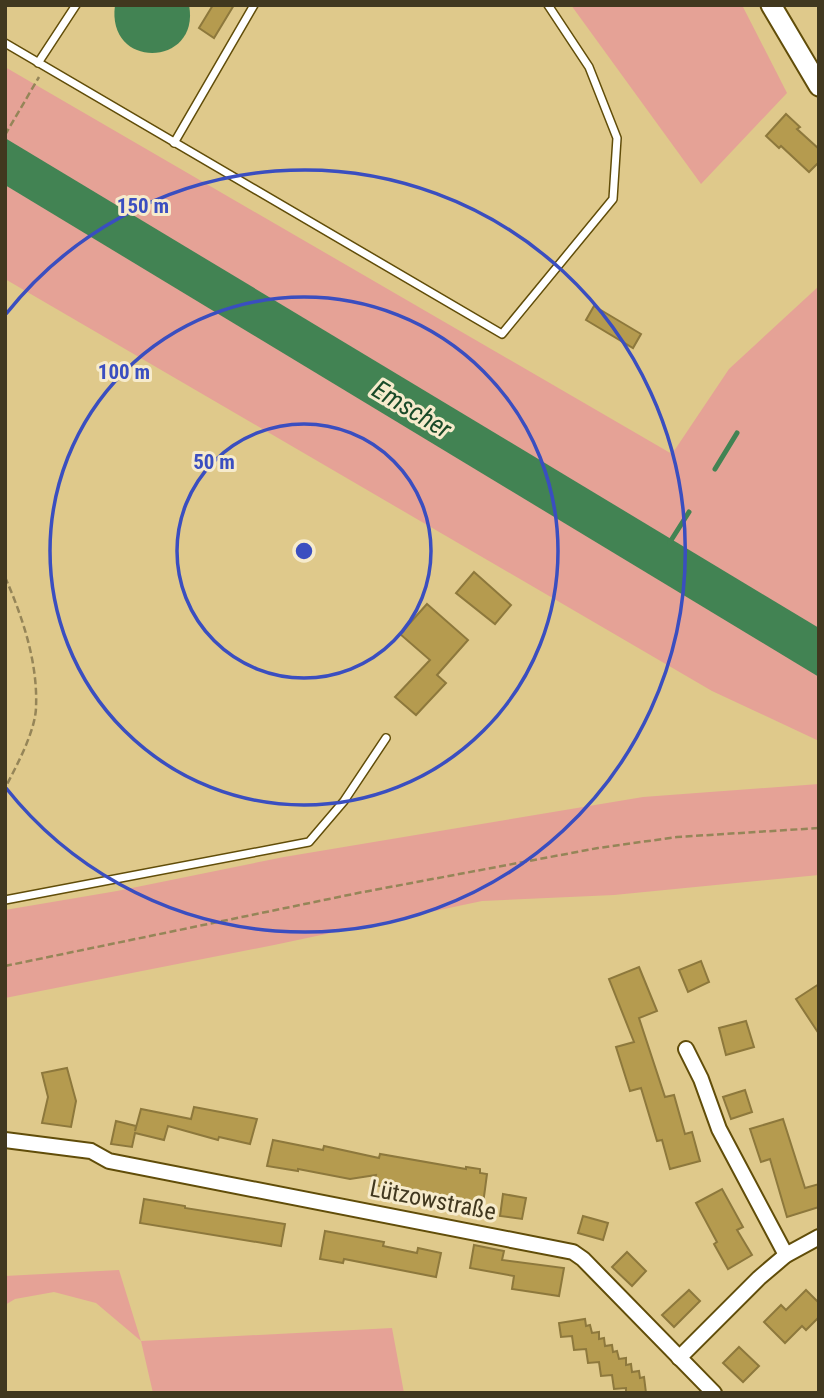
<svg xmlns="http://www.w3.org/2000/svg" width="824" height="1398" font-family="'Roboto Condensed',sans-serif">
<rect width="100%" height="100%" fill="#dfc98b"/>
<!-- green -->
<g fill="#e5a296">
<path d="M 571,5 L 742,5 L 787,93 L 701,184 Z"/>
<path d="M 5,67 L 672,454 L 729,369 L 819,286 L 819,741 L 712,691 L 5,279 Z"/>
<path d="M 819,784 L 819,875 L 614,895 L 482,901 L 274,945 L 5,998 L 5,910 L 117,891 L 284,857 L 643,797 Z"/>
<path d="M 119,1270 L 141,1341 L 392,1328 L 404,1393 L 153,1393 L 141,1341 L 96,1303 L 54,1292 L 15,1299 L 5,1305 L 5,1276 Z"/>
</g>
<!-- water -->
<g fill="#428353">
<path d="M 115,5 L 189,5 C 201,67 106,71 115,5 Z"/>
<path d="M 5,138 L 819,628 L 819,677 L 5,185 Z"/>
</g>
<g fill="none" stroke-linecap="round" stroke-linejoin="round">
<!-- stream -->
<g stroke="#428353" stroke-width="5">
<path d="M 715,469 L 737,433"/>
<path d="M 670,542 L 689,512"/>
</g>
</g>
<!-- building -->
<g fill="#b59b4f" stroke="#8d783c" stroke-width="2">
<path d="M 213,5 L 234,5 L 214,38 L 199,28 Z"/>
<path d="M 786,114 L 800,127 L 797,129 L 819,149 L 819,162 L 809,172 L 781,146 L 779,148 L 766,136 Z"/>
<path d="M 594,306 L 641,334 L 633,348 L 586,320 Z"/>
<path d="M 474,572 L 511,605 L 495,624 L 456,593 Z"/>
<path d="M 427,604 L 468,640 L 437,675 L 446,683 L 416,715 L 395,697 L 430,660 L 400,634 Z"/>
<path d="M 701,961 L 709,982 L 688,992 L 679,970 Z"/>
<path d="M 639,967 L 657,1011 L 639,1018 L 665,1097 L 674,1095 L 685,1134 L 692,1132 L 700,1161 L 670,1169 L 662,1140 L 657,1141 L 641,1088 L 630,1091 L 616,1047 L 634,1042 L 609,979 Z"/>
<path d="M 819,984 L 819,1034 L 796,999 Z"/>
<path d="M 746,1021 L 754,1047 L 726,1055 L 719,1028 Z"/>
<path d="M 67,1068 L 76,1101 L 71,1127 L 42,1123 L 48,1097 L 42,1073 Z"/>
<path d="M 745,1090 L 752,1112 L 731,1119 L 723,1097 Z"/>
<path d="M 194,1107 L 257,1119 L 250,1144 L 219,1137 L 218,1140 L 168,1126 L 164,1140 L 135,1133 L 132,1147 L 111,1144 L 116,1121 L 136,1126 L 135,1131 L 141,1109 L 191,1119 Z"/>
<path d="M 783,1119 L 805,1188 L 819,1184 L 819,1207 L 787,1217 L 770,1159 L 761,1162 L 750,1129 Z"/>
<path d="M 273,1140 L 323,1150 L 324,1146 L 379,1158 L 380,1154 L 466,1169 L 466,1167 L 480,1169 L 480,1173 L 487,1174 L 483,1204 L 374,1185 L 376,1175 L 350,1179 L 298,1169 L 298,1171 L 267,1166 Z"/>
<path d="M 722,1189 L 743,1227 L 737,1230 L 752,1255 L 728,1269 L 714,1244 L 717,1242 L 696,1203 Z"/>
<path d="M 503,1194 L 526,1198 L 522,1219 L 500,1216 Z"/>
<path d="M 144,1199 L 185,1206 L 185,1208 L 285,1224 L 281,1246 L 140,1223 Z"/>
<path d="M 583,1216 L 608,1223 L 603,1240 L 578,1233 Z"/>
<path d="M 325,1231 L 384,1242 L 383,1246 L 417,1253 L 418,1248 L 441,1253 L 436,1277 L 344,1259 L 343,1263 L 320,1259 Z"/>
<path d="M 474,1245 L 504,1251 L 502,1260 L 564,1268 L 559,1296 L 512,1289 L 514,1276 L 470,1268 Z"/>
<path d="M 627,1252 L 646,1271 L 632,1286 L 612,1267 Z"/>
<path d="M 689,1290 L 700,1301 L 674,1327 L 662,1315 Z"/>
<path d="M 806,1290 L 819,1303 L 819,1317 L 806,1330 L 802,1326 L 785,1343 L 764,1322 L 781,1305 L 786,1310 Z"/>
<path d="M 585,1319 L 586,1326 L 590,1325 L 592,1333 L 599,1332 L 599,1339 L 604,1338 L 605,1346 L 612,1345 L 613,1352 L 617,1351 L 619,1359 L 626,1358 L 626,1365 L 631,1364 L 632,1372 L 639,1371 L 640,1378 L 644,1377 L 646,1393 L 626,1393 L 626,1388 L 614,1389 L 612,1375 L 601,1376 L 599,1362 L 588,1363 L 586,1349 L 574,1350 L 572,1336 L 561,1337 L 559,1323 Z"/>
<path d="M 739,1347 L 759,1366 L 743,1382 L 723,1363 Z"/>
</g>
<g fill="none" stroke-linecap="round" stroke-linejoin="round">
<!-- service casing -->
<g stroke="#614d09" stroke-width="10">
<g id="service">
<path d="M 5,43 L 502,334 L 613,199 L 617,138 L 589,67 L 548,5"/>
<path d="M 38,63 L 76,5"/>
<path d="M 174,143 L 254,5"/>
<path d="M 5,900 L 309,842 L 344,801 L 386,738"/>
</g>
</g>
<!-- minor casing -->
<g stroke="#614d09" stroke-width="18">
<g id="minor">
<path d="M 686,1049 L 701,1079 L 719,1129 L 786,1255"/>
<path d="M 5,1140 L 91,1151 L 109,1161 L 573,1252 L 583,1259 L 714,1393"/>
<path d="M 679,1358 L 759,1278 L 786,1255 L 819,1237"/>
</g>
</g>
<!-- tertiary casing -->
<g stroke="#614d09" stroke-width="23">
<path id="tertiary" d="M 771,5 L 819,86"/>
</g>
<!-- path -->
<g stroke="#958558" stroke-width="2.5" stroke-dasharray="7 3.5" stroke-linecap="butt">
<path d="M 5,135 L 39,77"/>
<path d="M 5,577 C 23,618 38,663 36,708 C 35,732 16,767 5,788"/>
<path d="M 5,966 L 358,893 L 598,848 L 677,837 L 819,828"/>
</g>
<!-- service -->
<use href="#service" stroke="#fff" stroke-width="7"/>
<!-- minor -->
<use href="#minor" stroke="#fff" stroke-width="14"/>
<!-- tertiary -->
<use href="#tertiary" stroke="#fff" stroke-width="19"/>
</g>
<!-- distance rings -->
<g fill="none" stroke="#3a4ec0" stroke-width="3.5">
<circle cx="304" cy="551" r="127"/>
<circle cx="304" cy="551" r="254"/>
<path d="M6 314A381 381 0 1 1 6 788"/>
</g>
<g text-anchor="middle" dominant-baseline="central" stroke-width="6" stroke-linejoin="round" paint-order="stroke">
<!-- street labels -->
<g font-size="24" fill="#41381f" stroke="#f6ebcc">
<text transform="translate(433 1200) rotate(11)">Lützowstraße</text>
</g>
<!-- water labels -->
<g font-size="26" font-style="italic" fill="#194a28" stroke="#f6ebcc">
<text transform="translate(412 409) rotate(31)">Emscher</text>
</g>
</g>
<circle cx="304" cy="551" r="10" fill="#3a4ec0" stroke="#f6ebcc" stroke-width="3.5"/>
<g font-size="21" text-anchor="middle" font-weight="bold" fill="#3a4ec0" stroke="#f6ebcc" stroke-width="6" stroke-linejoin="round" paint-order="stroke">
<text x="143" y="213">150 m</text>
<text x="124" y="379">100 m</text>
<text x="214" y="469">50 m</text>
</g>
<!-- border -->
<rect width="824" height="1398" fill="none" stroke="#41381f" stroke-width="14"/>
</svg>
